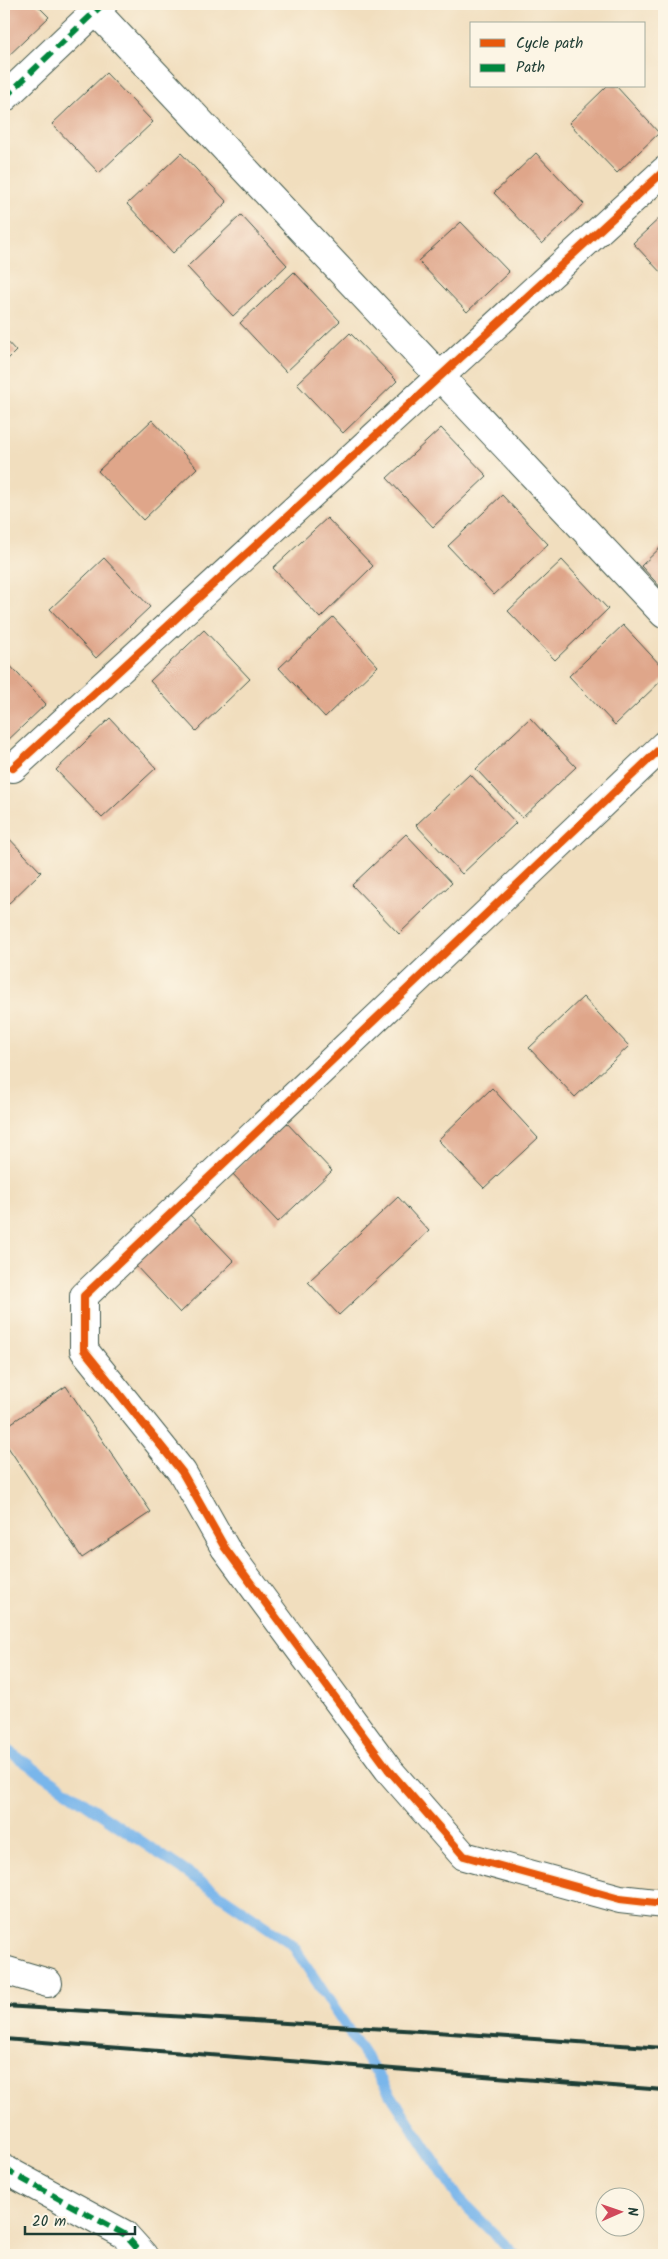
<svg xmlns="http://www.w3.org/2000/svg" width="668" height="2259" font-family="Kalam,sans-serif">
<rect width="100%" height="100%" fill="#fcf5e5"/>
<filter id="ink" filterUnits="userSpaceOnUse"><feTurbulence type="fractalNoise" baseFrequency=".02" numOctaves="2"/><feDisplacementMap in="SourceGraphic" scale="10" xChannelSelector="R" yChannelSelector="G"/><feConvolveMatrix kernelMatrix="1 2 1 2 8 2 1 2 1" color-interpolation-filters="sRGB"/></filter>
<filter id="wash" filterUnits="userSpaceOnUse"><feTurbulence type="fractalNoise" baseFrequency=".0096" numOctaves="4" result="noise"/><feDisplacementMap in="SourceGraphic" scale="20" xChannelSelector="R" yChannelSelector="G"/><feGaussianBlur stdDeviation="1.12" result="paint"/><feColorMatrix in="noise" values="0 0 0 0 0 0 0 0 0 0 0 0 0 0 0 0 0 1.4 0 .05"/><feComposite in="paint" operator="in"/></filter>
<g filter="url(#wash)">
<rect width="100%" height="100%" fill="#f1debe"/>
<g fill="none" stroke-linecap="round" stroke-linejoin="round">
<!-- stream -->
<path stroke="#79b6eb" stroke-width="11" d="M 4,1748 L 292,1944 L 459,2199 L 515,2255"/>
</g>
<g id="blocks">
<!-- building -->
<g fill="#dfa68a">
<path d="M 4,4 L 36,4 L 49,17 L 4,60 Z"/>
<path d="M 106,73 L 153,122 L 99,173 L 52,124 Z"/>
<path d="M 607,86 L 616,86 L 659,133 L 617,173 L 569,123 Z"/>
<path d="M 181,153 L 227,202 L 173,253 L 127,204 Z"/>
<path d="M 536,153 L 584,204 L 542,244 L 494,193 Z"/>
<path d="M 664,214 L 664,276 L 633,243 Z"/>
<path d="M 241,215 L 287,265 L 233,316 L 187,267 Z"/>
<path d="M 461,222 L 509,272 L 467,312 L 418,261 Z"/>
<path d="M 294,272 L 340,321 L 286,372 L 240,323 Z"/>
<path d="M 350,333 L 397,381 L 343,433 L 297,384 Z"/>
<path d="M 4,338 L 16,351 L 4,363 Z"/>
<path d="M 152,420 L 197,468 L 143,520 L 98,471 Z"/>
<path d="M 441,428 L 487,476 L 433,527 L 387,478 Z"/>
<path d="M 502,495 L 548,544 L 494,595 L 448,546 Z"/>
<path d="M 327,518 L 373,566 L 320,618 L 273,568 Z"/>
<path d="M 664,544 L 664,591 L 641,566 Z"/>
<path d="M 104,558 L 150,607 L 96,658 L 50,609 Z"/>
<path d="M 562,560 L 608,609 L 555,660 L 508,611 Z"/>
<path d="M 333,617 L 378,666 L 325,717 L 279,668 Z"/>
<path d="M 623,625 L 664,669 L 664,678 L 615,725 L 569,676 Z"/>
<path d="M 204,630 L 250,679 L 196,731 L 150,681 Z"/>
<path d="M 4,659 L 46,704 L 4,744 Z"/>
<path d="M 110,718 L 156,768 L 102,818 L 56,770 Z"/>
<path d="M 530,718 L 576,767 L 522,818 L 476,769 Z"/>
<path d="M 470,774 L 516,823 L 462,874 L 416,825 Z"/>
<path d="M 4,833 L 41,872 L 4,908 Z"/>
<path d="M 406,834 L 452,883 L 399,934 L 352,885 Z"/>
<path d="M 583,997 L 629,1046 L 575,1097 L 529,1048 Z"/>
<path d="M 492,1088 L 538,1138 L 484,1188 L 438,1140 Z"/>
<path d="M 286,1122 L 332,1171 L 278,1222 L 232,1173 Z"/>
<path d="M 398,1197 L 429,1231 L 339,1315 L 308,1282 Z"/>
<path d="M 188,1213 L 234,1261 L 180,1313 L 134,1264 Z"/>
<path d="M 66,1386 L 151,1512 L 82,1558 L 4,1441 L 4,1428 Z"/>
</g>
</g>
</g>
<g filter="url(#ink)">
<use href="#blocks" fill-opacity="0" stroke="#3e5549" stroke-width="1"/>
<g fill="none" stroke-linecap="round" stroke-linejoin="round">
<!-- minor casing -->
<g stroke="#3e5549" stroke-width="30">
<g id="minor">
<path d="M 89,4 L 664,614"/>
<path d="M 4,98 L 103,4"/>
<path d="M 664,745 L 84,1296 L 84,1350 L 182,1472 L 225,1548 L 388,1769 L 464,1856 L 620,1899 L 664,1904"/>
<path d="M 13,768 L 664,171"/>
<path d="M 4,1970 L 48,1983"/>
<path d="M 4,2169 L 124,2234 L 143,2255"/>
</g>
</g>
<!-- minor -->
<use href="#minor" stroke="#fff" stroke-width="28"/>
<!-- rail -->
<g stroke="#1f3d34" stroke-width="4">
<path d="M 4,2006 L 436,2032 L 664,2048"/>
<path d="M 4,2039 L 664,2090"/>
</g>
<!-- quiet -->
<g stroke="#00873e" stroke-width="6" stroke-dasharray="12 6" stroke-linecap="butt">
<path d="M 4,98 L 103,4"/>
<path d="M 4,2169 L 124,2234 L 143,2255"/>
</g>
<!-- cycleway casing -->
<g stroke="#fcf5e5" stroke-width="11">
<g id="cycleway">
<path d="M 664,745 L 84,1296 L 84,1350 L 182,1472 L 225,1548 L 388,1769 L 464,1856 L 620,1899 L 664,1904"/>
<path d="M 13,768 L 664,171"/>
</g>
</g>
<!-- cycleway -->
<use href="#cycleway" stroke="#e8590c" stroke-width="8"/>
</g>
</g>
<!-- margin -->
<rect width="668" height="2259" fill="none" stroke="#fcf5e5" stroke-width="20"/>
<!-- legend -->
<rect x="470" y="22" width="175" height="65" fill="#fcf5e5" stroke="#a4ab9e"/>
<rect x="480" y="39" width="25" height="8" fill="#e8590c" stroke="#a4ab9e"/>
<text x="516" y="48" font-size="15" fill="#1f3d34">Cycle path</text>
<rect x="480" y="64" width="25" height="8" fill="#00873e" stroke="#a4ab9e"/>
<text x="516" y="72" font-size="15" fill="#1f3d34">Path</text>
<!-- north arrow -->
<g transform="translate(620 2212) rotate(88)"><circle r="24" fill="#fcf5e5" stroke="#a4ab9e"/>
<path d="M0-4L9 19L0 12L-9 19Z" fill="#d1495b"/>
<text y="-8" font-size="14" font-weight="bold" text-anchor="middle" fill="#1f3d34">N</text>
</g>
<!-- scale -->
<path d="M25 2226v8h110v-8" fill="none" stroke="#1f3d34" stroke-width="2.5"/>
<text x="32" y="2226" font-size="15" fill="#1f3d34" stroke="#fcf5e5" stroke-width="4" paint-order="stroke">20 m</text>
</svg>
